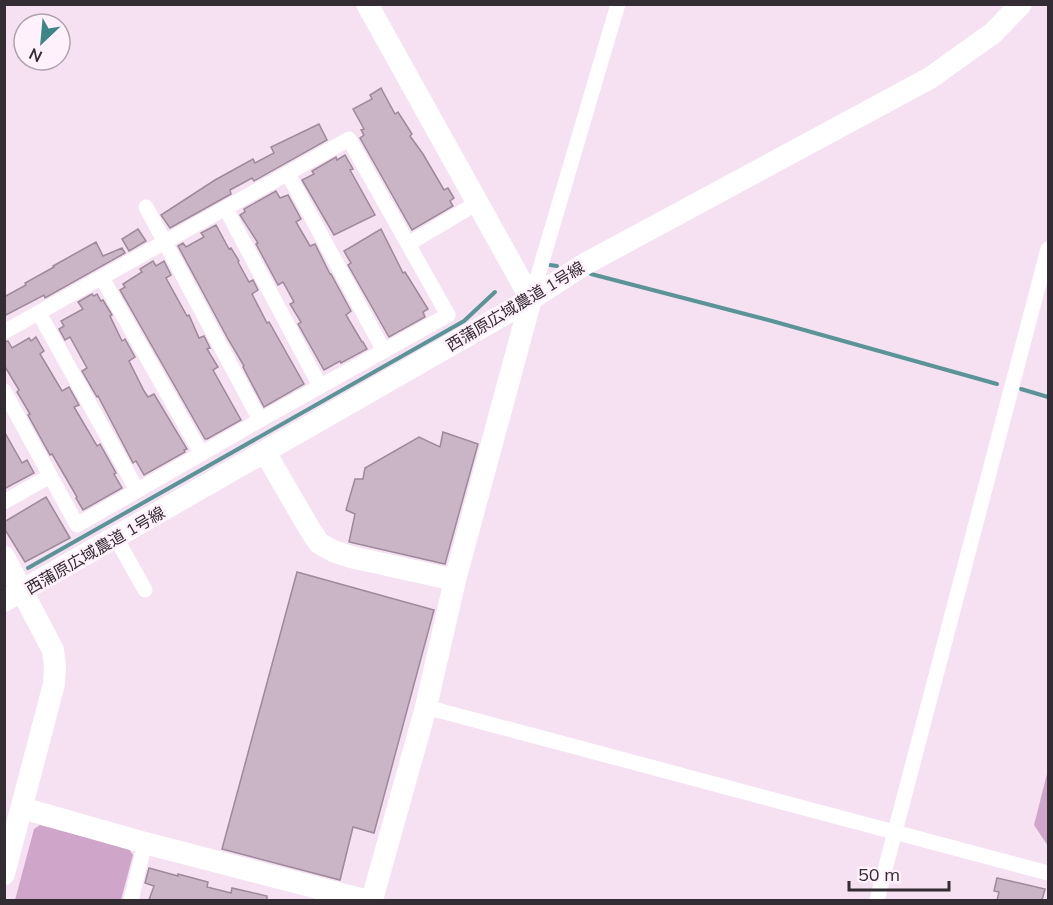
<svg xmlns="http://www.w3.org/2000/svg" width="1053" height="905" font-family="Mulish,'Noto Sans JP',sans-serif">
<rect width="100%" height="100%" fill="#f6e1f3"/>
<!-- green -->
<g fill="#cfa6c9">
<path d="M 1048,770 L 1048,846 L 1034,825 Z"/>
<path d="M 40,825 L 129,849 L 133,855 L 121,900 L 15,900 L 34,829 Z"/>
</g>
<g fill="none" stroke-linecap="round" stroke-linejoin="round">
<!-- stream -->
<g stroke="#5a9497" stroke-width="4">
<path d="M 550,265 L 557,266"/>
<path d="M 591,274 L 772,321 L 997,384"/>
<path d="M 1021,389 L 1048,397"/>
<path d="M 28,568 L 464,321 L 495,292"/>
</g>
</g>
<!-- building -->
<g fill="#cab5c7" stroke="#9d899a" stroke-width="1.5">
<path d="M 381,88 L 395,114 L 398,112 L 412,134 L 410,136 L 423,154 L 444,190 L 448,188 L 454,198 L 450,201 L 453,206 L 412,230 L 360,138 L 364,135 L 361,130 L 364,129 L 353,109 L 372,99 L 370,95 Z"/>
<path d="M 319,124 L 327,140 L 254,181 L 252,178 L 230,190 L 231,194 L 170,228 L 161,215 L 215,180 L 253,159 L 255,163 L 274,153 L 271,147 Z"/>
<path d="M 345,155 L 353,169 L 350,170 L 375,215 L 334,235 L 302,180 L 314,174 L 312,171 L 336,157 L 337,160 Z"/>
<path d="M 276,191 L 280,198 L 288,195 L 301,219 L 296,222 L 310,246 L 315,244 L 330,274 L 331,274 L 351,311 L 346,315 L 362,342 L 363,342 L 367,349 L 341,363 L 340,361 L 324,370 L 298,324 L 301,322 L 290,304 L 294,302 L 283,282 L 278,285 L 256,244 L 258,243 L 240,215 L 245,212 L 244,209 Z"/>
<path d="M 216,225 L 229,249 L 231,248 L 239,261 L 238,262 L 249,282 L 253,280 L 258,290 L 252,294 L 267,323 L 269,322 L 304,384 L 264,407 L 243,367 L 244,366 L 228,339 L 178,246 L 183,243 L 186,247 L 204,237 L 201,233 Z"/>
<path d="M 138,229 L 146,241 L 129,251 L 122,239 Z"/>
<path d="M 381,229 L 403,273 L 405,272 L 428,309 L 423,312 L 425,317 L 389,337 L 348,265 L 351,263 L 344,251 Z"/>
<path d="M 96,242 L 103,256 L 122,248 L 125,253 L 45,298 L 44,295 L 4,316 L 4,297 L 26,285 L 25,283 L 54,267 L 53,266 Z"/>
<path d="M 153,261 L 156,266 L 164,261 L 171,275 L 166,278 L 187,316 L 189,315 L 199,338 L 204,336 L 210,348 L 207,349 L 218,367 L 213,370 L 241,420 L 207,439 L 205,439 L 120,290 L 125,287 L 123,284 L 142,272 L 140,269 Z"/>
<path d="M 92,294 L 94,296 L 97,294 L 101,301 L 103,300 L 112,315 L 110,316 L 122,341 L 125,339 L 135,357 L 129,361 L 144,391 L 148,397 L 154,394 L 187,449 L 184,450 L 185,452 L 144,475 L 136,461 L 133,463 L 98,396 L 97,397 L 82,371 L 87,368 L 70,337 L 65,340 L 59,329 L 64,326 L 61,321 L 83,309 L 78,302 Z"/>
<path d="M 36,337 L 44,351 L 40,354 L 62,391 L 69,387 L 79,405 L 74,407 L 97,446 L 100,444 L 116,473 L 114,474 L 122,488 L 83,510 L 76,498 L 77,497 L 52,454 L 50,455 L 28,415 L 30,414 L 17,392 L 19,390 L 4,365 L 4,342 L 8,341 L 12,348 L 29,338 L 31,341 Z"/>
<path d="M 4,431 L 22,463 L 27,460 L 34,473 L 4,489 Z"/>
<path d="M 443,432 L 478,444 L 445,564 L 349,542 L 355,514 L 346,510 L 355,479 L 363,479 L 365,468 L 419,437 L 440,447 Z"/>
<path d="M 46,497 L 70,538 L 25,562 L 4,528 L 4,522 Z"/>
<path d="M 297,572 L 434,610 L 374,833 L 353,827 L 340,880 L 222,849 Z"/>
<path d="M 149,868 L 178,876 L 178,874 L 208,882 L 207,887 L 231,893 L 232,888 L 267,896 L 267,900 L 149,900 L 154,886 L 145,883 Z"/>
<path d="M 997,878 L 1045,889 L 1042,900 L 997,900 L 999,892 L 994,891 Z"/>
</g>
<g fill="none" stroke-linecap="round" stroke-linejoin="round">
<!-- street -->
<g stroke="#fff" stroke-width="15">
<path d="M 288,174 L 384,351"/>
<path d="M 146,207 L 260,420"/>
<path d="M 226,209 L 320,386"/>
<path d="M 408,244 L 477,203"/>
<path d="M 102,278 L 201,453"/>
<path d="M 531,299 L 618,4"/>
<path d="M 39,313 L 137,490"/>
<path d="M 4,332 L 349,139 L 448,315 L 260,420 L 77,525 L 4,391"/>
<path d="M 4,502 L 50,476"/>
<path d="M 116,538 L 145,590"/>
<path d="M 426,707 L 1048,873"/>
<path d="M 131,900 L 145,843"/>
<path d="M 877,900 L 1048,249"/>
</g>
<!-- secondary -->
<g stroke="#fff" stroke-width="22">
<path d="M 367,4 L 531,299 L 455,580 L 426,707 L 372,900"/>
<path d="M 265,452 L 309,528 L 319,543 L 333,551 L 351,557 L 455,580"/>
<path d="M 4,557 L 53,650 L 55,666 L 54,684 L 4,874"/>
<path d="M 4,601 L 531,299 L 585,264 L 930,78 L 993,33 L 1021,4"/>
<path d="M 22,808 L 145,843 L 364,900"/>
</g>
</g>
<g text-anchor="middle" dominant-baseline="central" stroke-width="5" stroke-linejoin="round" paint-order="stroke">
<!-- street labels -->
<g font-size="16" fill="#342c33" stroke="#fef1fc">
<text transform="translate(515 306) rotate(-31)">西蒲原広域農道 1号線</text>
<text transform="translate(95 550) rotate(-30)">西蒲原広域農道 1号線</text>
</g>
</g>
<!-- border -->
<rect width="1053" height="905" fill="none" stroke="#342c33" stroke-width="12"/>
<!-- north arrow -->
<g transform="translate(42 42) rotate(206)"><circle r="28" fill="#fef1fc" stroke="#ada2ac" stroke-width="1.5"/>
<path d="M0-4.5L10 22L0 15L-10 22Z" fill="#3d8687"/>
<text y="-9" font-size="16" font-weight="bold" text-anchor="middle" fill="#342c33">N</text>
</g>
<!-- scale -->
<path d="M849 881v9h100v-9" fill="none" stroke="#342c33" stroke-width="3"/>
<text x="858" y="881" font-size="18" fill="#342c33" stroke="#fef1fc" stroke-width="4.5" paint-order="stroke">50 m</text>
</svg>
